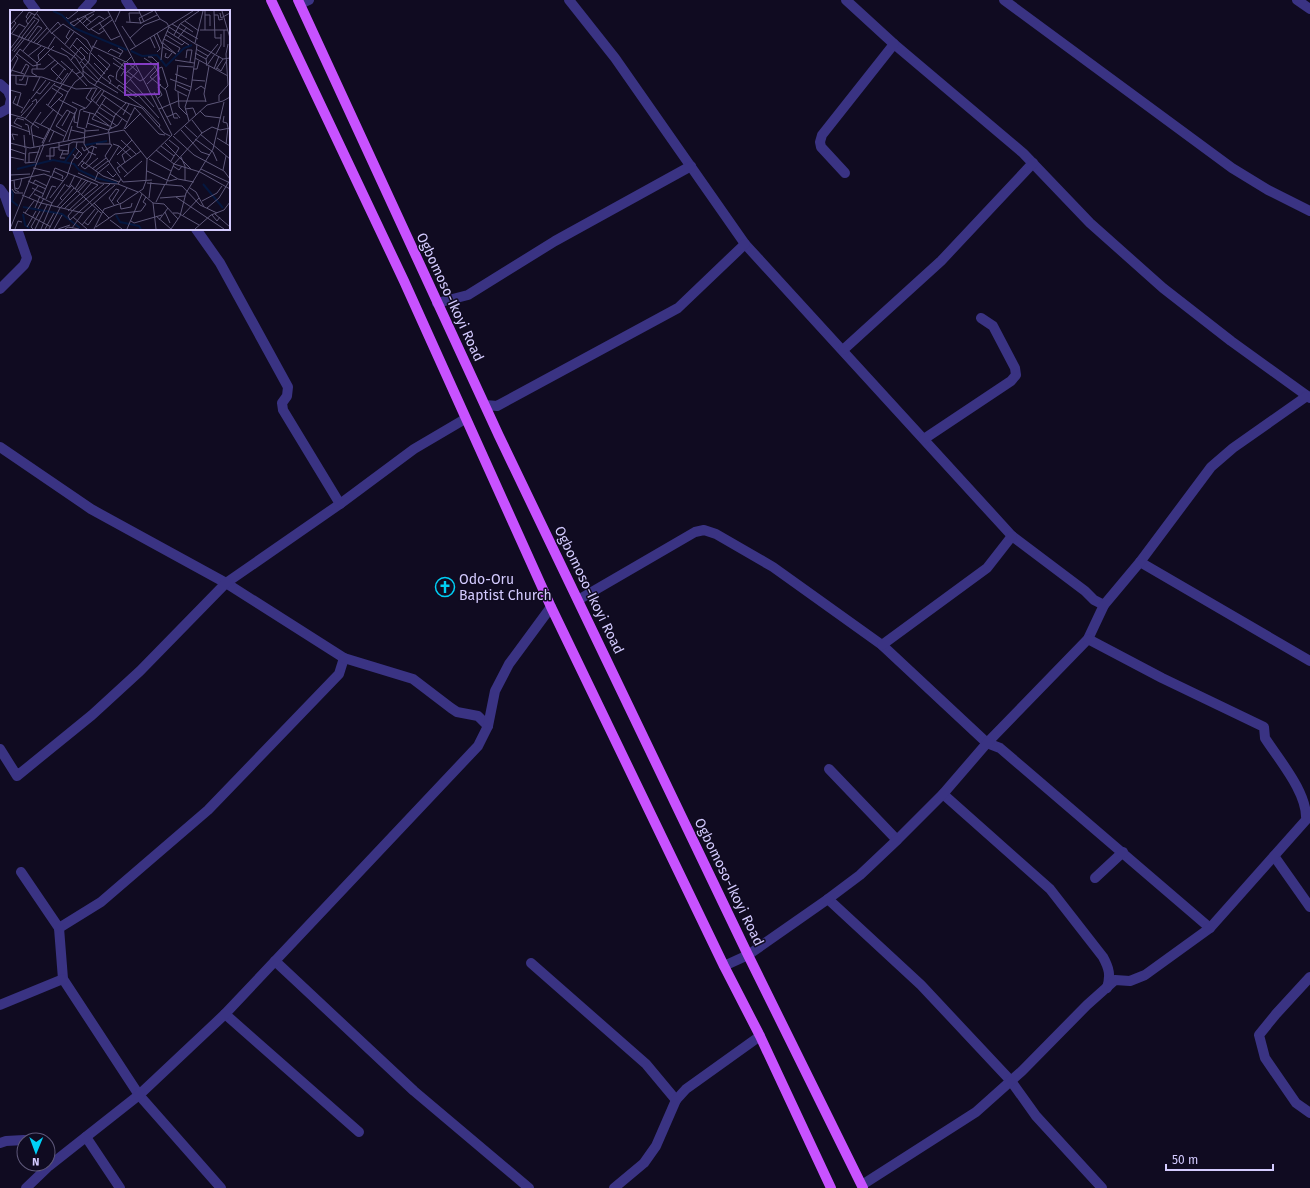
<svg xmlns="http://www.w3.org/2000/svg" width="1310" height="1188" font-family="'Fira Sans',sans-serif">
<rect width="100%" height="100%" fill="#100b21"/>
<g fill="none" stroke-linecap="round" stroke-linejoin="round">
<!-- minor -->
<g stroke="#3a3383" stroke-width="10">
<path d="M 28,0 L 36,11"/>
<path d="M 126,0 L 133,11"/>
<path d="M 569,0 L 615,58 L 745,244 L 1012,536 L 1085,591 L 1094,600 L 1104,605"/>
<path d="M 846,0 L 894,44 L 1023,153 L 1090,223 L 1163,288 L 1231,341 L 1310,398"/>
<path d="M 1004,0 L 1232,168 L 1268,190 L 1310,211"/>
<path d="M 1297,0 L 1310,9"/>
<path d="M 300,4 L 309,0"/>
<path d="M 82,11 L 92,0"/>
<path d="M 0,84 L 8,91 L 11,98"/>
<path d="M 0,113 L 9,108 L 11,99"/>
<path d="M 845,173 L 821,147 L 820,142 L 822,135 L 894,44"/>
<path d="M 0,189 L 5,196 L 11,213"/>
<path d="M 196,229 L 220,263 L 288,387 L 287,396 L 282,403 L 283,410 L 340,504"/>
<path d="M 0,289 L 24,265 L 27,258 L 17,229"/>
<path d="M 437,303 L 468,295 L 555,241 L 691,166"/>
<path d="M 843,350 L 941,261 L 1033,163"/>
<path d="M 485,405 L 497,406 L 678,308 L 745,244"/>
<path d="M 924,439 L 1011,381 L 1016,375 L 1015,368 L 993,326 L 981,318"/>
<path d="M 0,447 L 91,509 L 226,583 L 344,658 L 339,674 L 208,810 L 101,902 L 59,928"/>
<path d="M 1140,562 L 1310,661"/>
<path d="M 578,600 L 695,532 L 704,530 L 716,534 L 773,567 L 882,645 L 987,743 L 1000,748 L 1210,928"/>
<path d="M 882,645 L 987,568 L 1012,536"/>
<path d="M 344,658 L 413,679 L 451,708 L 457,712 L 478,716 L 488,726"/>
<path d="M 0,749 L 17,776 L 92,715 L 140,671 L 226,583 L 340,504 L 414,449 L 465,419"/>
<path d="M 829,769 L 897,840"/>
<path d="M 943,794 L 1050,889 L 1103,957 C 1109,968 1111,975 1107,988"/>
<path d="M 1274,856 L 1310,907"/>
<path d="M 21,872 L 59,928 L 63,979 L 139,1095 L 221,1188"/>
<path d="M 1095,878 L 1123,852"/>
<path d="M 828,899 L 921,985 L 1011,1081 L 1036,1116 L 1102,1188"/>
<path d="M 275,961 L 414,1091 L 529,1188"/>
<path d="M 531,963 L 646,1064 L 676,1100"/>
<path d="M 724,966 L 748,955 L 828,899 L 860,875 L 897,840 L 943,794 L 987,743 L 1088,639 L 1104,605 L 1140,562 L 1211,467 L 1233,448 L 1307,396"/>
<path d="M 1310,977 L 1276,1014 L 1259,1035 L 1265,1058 L 1296,1103 L 1310,1113"/>
<path d="M 0,1005 L 63,979"/>
<path d="M 225,1014 L 359,1132"/>
<path d="M 86,1137 L 120,1188"/>
<path d="M 0,1143 L 6,1141 L 24,1140"/>
<path d="M 862,1185 L 976,1112 L 1022,1071 L 1087,1005 L 1115,980 L 1130,981 L 1145,975 L 1210,928 L 1306,820 C 1308,793 1279,760 1265,738 L 1264,727 L 1162,678 L 1088,639"/>
<path d="M 26,1188 L 49,1166 L 139,1095 L 225,1014 L 478,746 L 488,726 L 495,691 L 509,664 L 551,607"/>
<path d="M 614,1188 L 644,1163 L 656,1146 L 676,1100 L 686,1089 L 760,1036"/>
</g>
<!-- major -->
<g stroke="#c852ff" stroke-width="10">
<path d="M 271,0 L 404,281 L 551,607 L 724,966 L 760,1036 L 831,1188"/>
<path d="M 298,0 L 499,436 L 748,955 L 863,1188"/>
</g>
</g>
<!-- icons -->
<defs>
<g id="church-ring" transform="scale(1)"><circle r="9.5" fill="#100b21" stroke="#00d0f6" stroke-width="1.5"/><path d="M-1.2-6h2.4v3.5h3.3v2.4h-3.3V6h-2.4V-.1h-3.3v-2.4h3.3Z" fill="#00d0f6"/></g>
</defs>
<g fill-rule="evenodd">
<use href="#church-ring" x="445" y="587"/>
</g>
<g text-anchor="middle" dominant-baseline="central" stroke-width="3" stroke-linejoin="round" paint-order="stroke">
<!-- street labels -->
<g font-size="14" fill="#d4cbff" stroke="#100b21">
<text transform="translate(450 297) rotate(65)">Ogbomoso-Ikoyi Road</text>
<text transform="translate(589 590) rotate(64)">Ogbomoso-Ikoyi Road</text>
<text transform="translate(729 882) rotate(64)">Ogbomoso-Ikoyi Road</text>
</g>
<!-- poi labels -->
<g font-size="14" fill="#d4cbff" stroke="#100b21" text-anchor="start">
<text x="459" y="579">Odo-Oru<tspan x="459" dy="16">Baptist Church</tspan></text>
</g>
</g>
<!-- overview -->
<g transform="translate(10 10)">
<rect width="220" height="220" fill="#100b21"/>
<path fill="none" stroke="#05173f" stroke-width="2" d="M 43,1 L 52,5 L 64,18 L 117,40M 121,41 L 132,46 L 147,45 L 156,56 L 174,38 L 182,35M 75,135 L 97,131M 54,153 L 65,138M 7,159 L 43,150 L 64,154 L 69,160 L 86,168 L 107,173M 193,174 L 213,198M 0,179 L 3,184 L 2,191 L 8,196M 13,197 L 52,204 L 70,218M 13,204 L 15,215 L 19,218M 106,205 L 110,212 L 129,216 L 131,219"/>
<path fill="none" stroke="#5e587a" stroke-width="1" d="M 98,1 L 162,125M 129,1 L 134,12M 145,1 L 150,9 L 157,13 L 159,17 L 187,35 L 181,78 L 175,97 L 179,111M 204,1 L 205,28 L 211,28M 212,1 L 220,28M 210,3 L 211,8 L 220,3M 27,4 L 42,24M 195,5 L 200,5 L 200,16M 204,5 L 208,5 L 209,10 L 213,9M 75,6 L 77,9 L 84,4M 76,6 L 64,16 L 60,13 L 85,1M 56,7 L 58,9 L 68,1M 67,8 L 79,20 L 100,6M 18,9 L 16,7 L 19,2 L 25,5M 175,11 L 189,21M 89,12 L 101,30 L 110,26M 105,12 L 110,1M 116,12 L 131,13 L 147,5M 120,12 L 119,3 L 130,3M 18,14 L 16,11 L 22,3M 72,14 L 77,9 L 81,12M 131,14 L 129,8 L 143,1M 162,14 L 188,29M 171,14 L 183,22M 0,15 L 13,1M 112,16 L 126,37M 75,17 L 89,6 L 94,9M 81,19 L 89,24 L 95,20M 89,20 L 102,10M 190,20 L 218,20M 195,20 L 195,1M 0,21 L 6,13 L 4,11M 157,21 L 179,35M 0,23 L 57,46 L 79,72 L 114,92 L 132,98 L 154,123 L 160,126M 2,23 L 9,14 L 15,17M 147,23 L 152,34M 144,25 L 150,39 L 147,42M 156,25 L 172,35 L 175,32M 164,25 L 170,14 L 189,1M 9,26 L 28,1M 12,27 L 25,10M 140,27 L 145,38M 67,28 L 80,41M 120,28 L 134,15 L 150,9M 168,28 L 177,17M 154,29 L 170,38 L 168,42M 18,30 L 28,16 L 32,18 L 21,31M 59,30 L 56,27 L 60,20M 24,32 L 37,18M 153,33 L 166,44M 185,33 L 193,1M 27,34 L 48,12 L 51,16M 55,34 L 64,22M 186,34 L 213,49 L 220,48M 63,35 L 75,47 L 69,54M 82,36 L 116,52 L 121,47M 153,37 L 166,44M 214,37 L 214,20M 38,38 L 45,27M 60,38 L 67,28M 108,38 L 113,41 L 109,47M 0,39 L 10,26M 186,39 L 198,46 L 196,49M 120,40 L 183,1M 2,41 L 13,27M 13,41 L 21,31M 4,42 L 28,12 L 29,10 L 23,7M 98,42 L 101,39 L 111,44M 6,43 L 23,56 L 31,54M 81,43 L 98,60M 156,43 L 155,47 L 158,48 L 162,43M 185,43 L 196,49 L 197,56M 38,44 L 56,60M 206,44 L 211,35 L 211,24M 18,46 L 31,36M 198,46 L 208,34M 138,47 L 142,47 L 148,53M 74,48 L 92,67M 103,48 L 116,58 L 111,66M 134,48 L 143,54 L 148,62M 176,48 L 177,40 L 182,40 L 180,52M 185,48 L 218,66M 29,50 L 28,45 L 35,38M 61,50 L 71,37 L 78,44M 72,50 L 42,23 L 53,14 L 77,30 L 82,39M 151,50 L 153,31 L 159,17M 165,50 L 184,53M 51,51 L 66,64 L 70,62M 115,51 L 107,62 L 106,69 L 129,86 L 149,108M 72,52 L 89,70M 117,52 L 127,61M 0,53 L 10,39 L 27,53 L 27,59M 27,53 L 44,36M 48,53 L 41,59 L 52,70M 84,53 L 95,64M 103,53 L 114,60M 198,54 L 205,44M 168,55 L 165,80 L 177,86M 169,56 L 183,57M 73,58 L 79,51 L 80,43 L 87,30M 207,58 L 211,61 L 217,50M 147,59 L 152,57 L 158,76 L 155,79M 183,59 L 187,59 L 189,51M 204,59 L 209,46M 206,59 L 213,49M 1,60 L 14,64M 147,60 L 140,67 L 156,80 L 164,108 L 168,108M 73,61 L 87,72M 117,61 L 130,71 L 134,69M 0,64 L 8,48 L 5,45M 66,64 L 77,76M 165,64 L 177,69M 0,65 L 32,67 L 66,79 L 86,78M 6,66 L 6,74 L 16,75 L 18,67M 27,66 L 22,63 L 22,59 L 34,59 L 45,50M 92,67 L 134,98M 121,68 L 115,64 L 126,54M 120,69 L 144,97M 134,69 L 149,52M 160,69 L 181,77M 9,70 L 12,70 L 19,56 L 16,54 L 11,63M 46,70 L 55,58M 182,70 L 195,71M 88,71 L 108,83M 50,74 L 58,63M 99,74 L 101,71 L 98,67 L 100,65 L 104,67M 137,74 L 148,64 L 150,70M 44,75 L 58,82M 115,75 L 129,60M 167,75 L 180,81M 84,76 L 100,55 L 88,45M 42,78 L 53,85M 87,78 L 81,89 L 89,96M 107,78 L 109,75 L 126,87 L 128,85M 0,80 L 11,83 L 7,96M 185,80 L 191,76 L 195,79M 23,81 L 30,67M 26,82 L 30,84 L 40,72M 144,82 L 161,115M 168,82 L 169,97 L 177,105M 91,84 L 121,105M 6,86 L 3,93 L 13,98M 96,87 L 82,109 L 99,116M 148,88 L 152,85 L 148,77 L 151,74M 21,89 L 36,70M 48,89 L 67,99M 209,91 L 209,85 L 218,75 L 216,44 L 218,34M 62,92 L 75,98M 81,92 L 76,88 L 82,78M 196,92 L 194,84 L 199,56M 27,93 L 45,73M 86,93 L 94,81M 36,94 L 53,107M 92,94 L 117,112M 38,95 L 63,59M 41,97 L 53,85M 89,97 L 104,107M 125,98 L 149,124 L 155,125M 134,98 L 150,115 L 149,117M 149,99 L 168,91 L 196,91M 175,99 L 183,98 L 186,105M 73,101 L 84,104 L 102,118M 86,101 L 107,116M 190,101 L 195,106 L 211,108M 65,102 L 64,112 L 68,113M 11,103 L 20,89M 0,104 L 14,108 L 29,118M 113,105 L 119,94M 11,106 L 23,93M 214,106 L 213,112 L 217,113 L 218,118M 157,107 L 166,103 L 170,108M 15,109 L 27,93 L 26,89 L 22,92M 182,110 L 192,123M 25,112 L 54,126M 77,113 L 98,120 L 108,115 L 112,109M 15,114 L 18,115 L 20,125M 31,114 L 44,99M 0,115 L 20,122M 52,116 L 60,102M 175,116 L 187,127M 12,117 L 4,113 L 7,108 L 14,110M 76,118 L 80,103M 114,119 L 125,97M 115,119 L 131,103M 61,120 L 74,123M 114,120 L 137,149M 171,120 L 191,142 L 200,145M 75,121 L 89,120M 56,122 L 46,116 L 57,100 L 64,104M 98,123 L 105,105 L 116,93M 99,123 L 100,134 L 102,135 L 95,146 L 111,169 L 108,174M 190,124 L 220,149M 14,125 L 15,138M 22,125 L 34,129M 164,125 L 197,95 L 213,91 L 220,87M 163,126 L 184,145 L 214,161 L 220,169M 207,128 L 220,136M 185,129 L 203,142 L 207,151M 4,130 L 2,124 L 8,125M 58,130 L 62,116M 111,130 L 126,144M 159,130 L 169,138 L 161,151M 53,131 L 67,99M 39,132 L 44,121M 49,132 L 49,140 L 59,141M 0,133 L 20,138 L 114,120M 32,133 L 39,119M 155,133 L 181,159M 59,134 L 63,132 L 74,132M 86,134 L 100,134M 216,134 L 218,118M 32,136 L 58,82 L 65,72 L 73,66 L 73,59 L 66,48 L 51,38M 49,136 L 59,134 L 58,144 L 52,144M 109,136 L 122,148M 151,136 L 164,146M 24,137 L 21,117 L 31,102M 72,137 L 74,141 L 82,136 L 87,138M 16,138 L 15,153 L 26,152M 0,139 L 15,144M 146,140 L 164,154 L 192,123 L 202,117 L 210,120 L 220,118M 53,141 L 50,148 L 55,148M 63,144 L 67,149 L 72,144 L 66,138 L 67,132M 86,145 L 79,142 L 74,134 L 75,119 L 67,117 L 70,100 L 76,98 L 91,80M 107,145 L 122,130M 36,146 L 44,146 L 44,137M 0,147 L 14,150M 171,147 L 175,156 L 175,170M 139,149 L 161,161M 40,150 L 40,138 L 49,137M 25,151 L 30,137M 72,151 L 93,166 L 109,172M 99,152 L 109,136 L 103,134M 107,152 L 118,164M 19,153 L 19,143 L 29,142M 74,153 L 71,156 L 75,159 L 88,148M 115,153 L 112,145 L 121,138M 75,154 L 80,148 L 84,137M 68,156 L 79,142M 163,156 L 169,160 L 172,156M 23,158 L 40,162M 82,159 L 96,148M 191,159 L 218,172M 213,160 L 216,146M 43,161 L 53,166 L 52,169M 85,161 L 98,151M 97,161 L 103,167 L 106,164M 137,161 L 159,171 L 167,169M 68,163 L 90,173 L 108,174 L 128,182M 110,163 L 107,158 L 131,141M 160,164 L 168,169 L 184,172M 0,165 L 20,164M 42,166 L 45,158 L 88,175M 114,167 L 132,151M 111,169 L 113,172 L 142,170M 4,170 L 5,180 L 9,182M 85,170 L 88,163 L 99,154M 0,171 L 34,164 L 53,171M 18,171 L 36,179M 137,173 L 172,176 L 190,195 L 207,203M 23,174 L 25,170 L 37,176M 60,174 L 91,203M 156,174 L 164,154 L 190,162 L 220,179M 56,175 L 59,177 L 65,165M 5,178 L 8,179 L 10,176 L 12,168M 22,178 L 34,184M 180,178 L 186,182 L 194,197M 2,179 L 5,183 L 13,183M 65,179 L 72,168M 67,180 L 76,170M 68,182 L 78,171M 130,182 L 143,193 L 146,219M 24,184 L 42,193M 12,185 L 31,193 L 73,203M 71,185 L 82,172M 32,187 L 41,166M 73,187 L 88,175M 166,187 L 214,219M 19,188 L 28,176M 40,188 L 57,166 L 62,151 L 69,141M 139,188 L 141,172M 150,188 L 175,186M 36,189 L 42,176 L 46,177M 52,190 L 50,188 L 62,175M 102,191 L 109,180M 192,191 L 207,183 L 212,176M 146,192 L 155,174M 84,193 L 99,208M 109,193 L 107,191 L 117,178M 143,193 L 154,194 L 168,209M 110,194 L 111,199 L 121,197 L 122,193M 104,195 L 99,188 L 106,179 L 109,180M 47,197 L 64,178M 25,198 L 30,186M 50,198 L 67,181M 197,198 L 209,188 L 220,170M 28,199 L 34,188M 54,199 L 70,184M 58,201 L 73,187M 13,202 L 41,217M 155,202 L 160,213M 15,203 L 24,191M 163,203 L 168,203 L 189,215M 205,204 L 220,217M 173,205 L 189,188M 202,205 L 207,211 L 210,207M 146,206 L 161,219M 63,207 L 77,219M 60,210 L 100,174M 60,210 L 58,206 L 63,200 L 94,174M 100,210 L 112,219M 149,210 L 158,198M 121,211 L 124,213 L 152,205M 74,212 L 78,215 L 88,201M 72,215 L 85,199M 17,217 L 26,201M 86,217 L 105,204 L 131,201 L 136,194 L 133,192 L 136,187M 62,218 L 73,203 L 105,175M 0,219 L 34,135M 5,219 L 8,211 L 12,212M 23,219 L 21,217 L 30,201M 25,219 L 37,195M 31,219 L 42,193 L 55,174M 35,219 L 44,203M 39,219 L 50,198M 44,219 L 52,205M 48,219 L 60,215M 55,219 L 58,217 L 69,219M 84,219 L 94,199 L 112,193 L 133,179 L 136,171 L 137,149 L 162,125M 117,219 L 132,184M 161,219 L 170,206 L 176,183 L 203,139 L 214,92M 185,219 L 201,205 L 214,200 L 220,192"/>
<path fill="#843cc5" fill-opacity="0.15" stroke="#843cc5" stroke-width="2" d="M 115,54 L 148,54 L 149,84 L 115,85 Z"/>
<rect width="220" height="220" fill="none" stroke="#d4cbff" stroke-width="2"/>
</g>
<!-- north arrow -->
<g transform="translate(36 1152) rotate(181)"><circle r="19" fill="#100b21" stroke="#5e587a"/>
<path d="M0-3L7 15L0 10L-7 15Z" fill="#00d0f6"/>
<text y="-6" font-size="11" font-weight="bold" text-anchor="middle" fill="#d4cbff">N</text>
</g>
<!-- scale -->
<path d="M1166 1164v6h107v-6" fill="none" stroke="#d4cbff" stroke-width="2"/>
<text x="1172" y="1164" font-size="12" fill="#d4cbff" stroke="#100b21" stroke-width="3" paint-order="stroke">50 m</text>
</svg>
